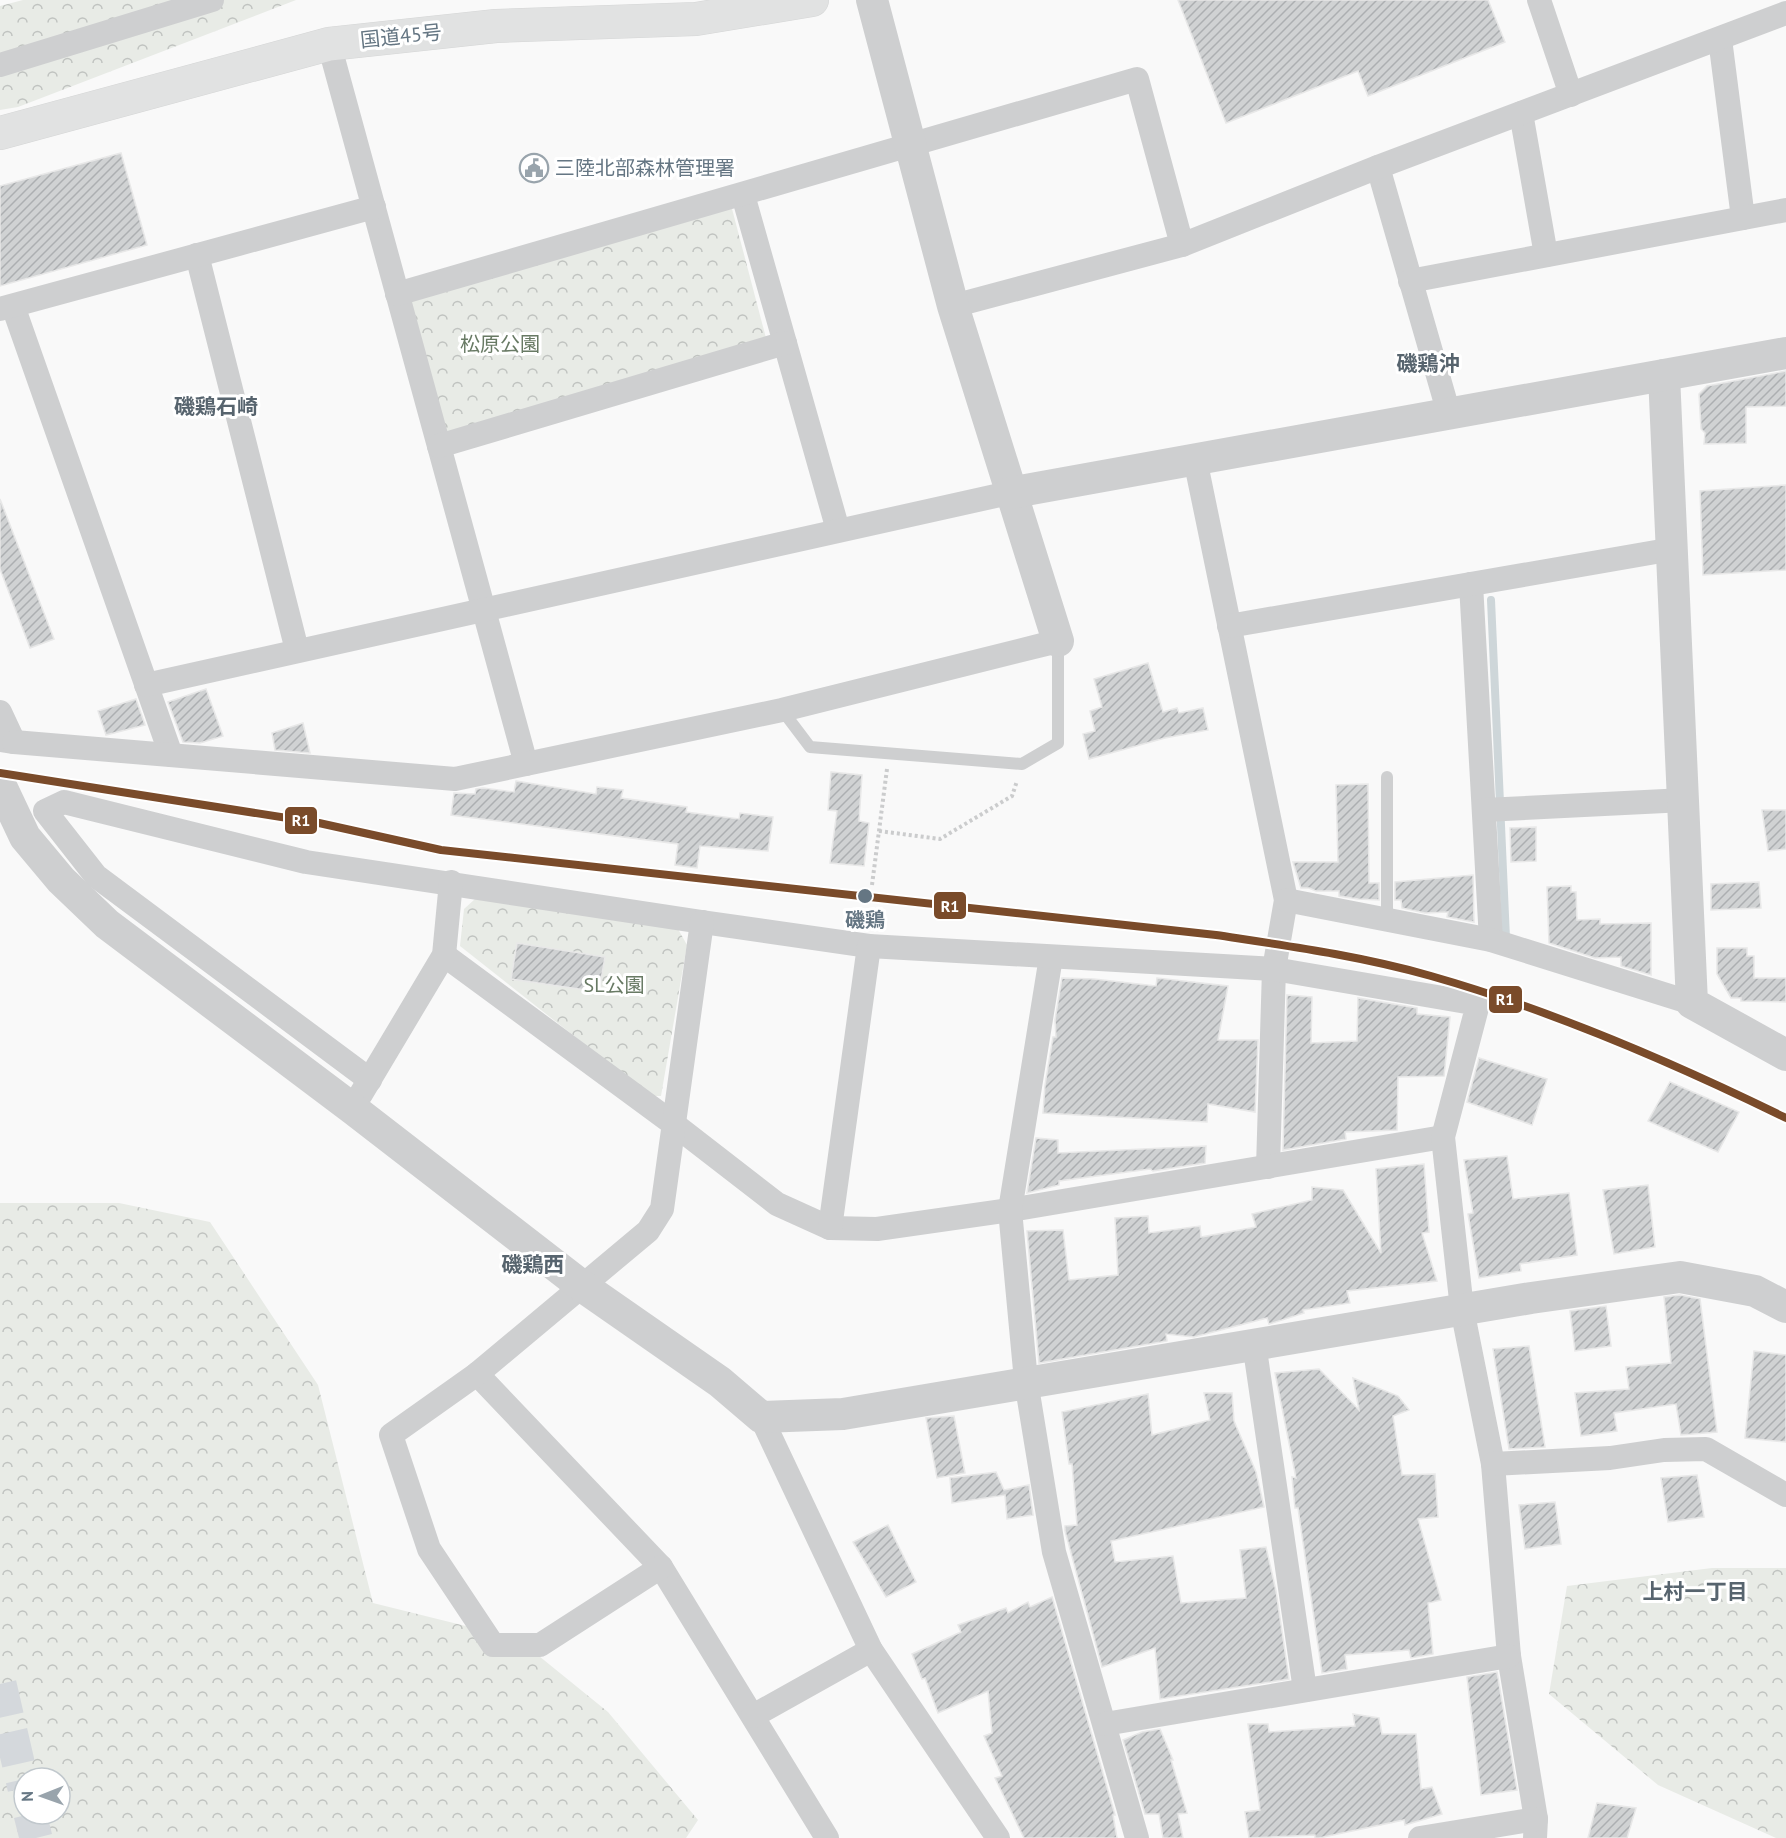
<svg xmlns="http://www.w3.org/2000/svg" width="1786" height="1838" font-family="'PT Sans','Noto Sans JP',sans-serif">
<defs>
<pattern id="forest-crowns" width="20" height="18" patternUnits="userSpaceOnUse" patternTransform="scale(1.5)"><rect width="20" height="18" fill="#e8ebe6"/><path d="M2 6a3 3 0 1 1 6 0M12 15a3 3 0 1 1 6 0" fill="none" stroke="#c0c3c0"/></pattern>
<pattern id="building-hatch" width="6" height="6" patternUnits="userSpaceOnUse" patternTransform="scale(1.5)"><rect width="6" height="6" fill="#d0d2d3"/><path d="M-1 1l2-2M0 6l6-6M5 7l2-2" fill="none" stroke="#acafb1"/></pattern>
</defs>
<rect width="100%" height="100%" fill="#f9f9f9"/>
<!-- forest -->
<g fill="url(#forest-crowns)" fill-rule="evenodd">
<path d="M 23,0 L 296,0 L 18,107 L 0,110 L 0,6 Z"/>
<path d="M 731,205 L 766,338 L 445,433 L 408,299 Z"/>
<path d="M 475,899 L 678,929 L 687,945 L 661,1096 L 650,1096 L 460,946 L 464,909 Z"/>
<path d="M 0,1203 L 119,1203 L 210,1222 L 318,1385 L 373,1603 L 518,1639 L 608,1712 L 698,1820 L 686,1838 L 0,1838 ZM 24,1778 L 60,1778 L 60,1814 L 24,1814 Z"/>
<path d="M 1712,1568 L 1786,1568 L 1786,1838 L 1776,1838 L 1658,1785 L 1549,1694 L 1567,1586 Z"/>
</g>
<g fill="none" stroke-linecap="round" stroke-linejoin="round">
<!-- stream -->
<path stroke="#ced6d9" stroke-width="8" d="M 1491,600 L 1506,938"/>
</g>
<!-- building -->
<g fill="url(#building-hatch)" stroke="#e8e8e8" stroke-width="1.5">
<path d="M 1178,0 L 1488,0 L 1505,42 L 1368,96 L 1358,71 L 1226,123 Z"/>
<path d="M 121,153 L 147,245 L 0,286 L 0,186 Z"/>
<path d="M 1786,371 L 1786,406 L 1746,407 L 1746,443 L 1704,444 L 1705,433 L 1701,429 L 1699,394 L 1707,386 Z"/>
<path d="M 1786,485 L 1786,570 L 1703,575 L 1700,491 Z"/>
<path d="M 0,499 L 54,639 L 30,648 L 0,569 Z"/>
<path d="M 1148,663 L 1163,712 L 1177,708 L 1179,713 L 1203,708 L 1208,730 L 1165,738 L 1089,759 L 1083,734 L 1095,731 L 1090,711 L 1102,707 L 1094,679 Z"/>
<path d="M 206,689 L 223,736 L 200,743 L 183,742 L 168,702 Z"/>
<path d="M 136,699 L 145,725 L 106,735 L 98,711 Z"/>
<path d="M 303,723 L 310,753 L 275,750 L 272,733 Z"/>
<path d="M 831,772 L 862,775 L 859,821 L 869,823 L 864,866 L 830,863 L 837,811 L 828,810 Z"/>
<path d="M 516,781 L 596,794 L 597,787 L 623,790 L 621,798 L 687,807 L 686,812 L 739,819 L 740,813 L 773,817 L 768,851 L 700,846 L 697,868 L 675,865 L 678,844 L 451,815 L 454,793 L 475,794 L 476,789 L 483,788 L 514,792 Z"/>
<path d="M 1368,784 L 1369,883 L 1379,883 L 1379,900 L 1358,899 L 1339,896 L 1339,891 L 1316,891 L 1309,888 L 1301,888 L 1293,862 L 1338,862 L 1336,785 Z"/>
<path d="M 1762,810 L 1786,810 L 1786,849 L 1768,851 Z"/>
<path d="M 1536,827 L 1536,861 L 1511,862 L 1510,828 Z"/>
<path d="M 1473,875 L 1474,922 L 1447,917 L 1448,912 L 1425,913 L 1402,908 L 1401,900 L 1395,900 L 1395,882 Z"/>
<path d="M 1759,882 L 1761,908 L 1711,910 L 1711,884 Z"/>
<path d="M 1571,886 L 1571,892 L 1576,892 L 1577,920 L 1600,919 L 1600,924 L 1651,923 L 1651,975 L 1621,966 L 1621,957 L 1595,958 L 1549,943 L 1547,887 Z"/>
<path d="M 517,943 L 605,957 L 599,992 L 511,979 Z"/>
<path d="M 1717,948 L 1747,948 L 1747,956 L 1754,956 L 1754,978 L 1786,978 L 1786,1002 L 1741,1001 L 1741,998 L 1731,998 L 1717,974 Z"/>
<path d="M 1062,978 L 1094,979 L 1156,986 L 1157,978 L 1228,986 L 1218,1040 L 1258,1040 L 1255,1112 L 1208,1104 L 1207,1122 L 1043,1113 L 1045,1085 L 1053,1037 L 1056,1037 L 1055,1020 Z"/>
<path d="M 1287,995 L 1312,997 L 1311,1043 L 1357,1041 L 1358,998 L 1417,1008 L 1417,1014 L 1450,1017 L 1444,1076 L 1398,1077 L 1397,1130 L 1345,1132 L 1346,1139 L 1283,1150 Z"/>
<path d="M 1479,1058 L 1547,1079 L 1532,1125 L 1467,1102 Z"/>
<path d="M 1670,1082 L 1739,1112 L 1718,1152 L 1648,1121 Z"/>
<path d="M 1036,1138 L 1058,1140 L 1058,1153 L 1206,1146 L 1205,1163 L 1153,1171 L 1150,1169 L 1059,1181 L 1059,1185 L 1027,1193 Z"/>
<path d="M 1507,1156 L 1513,1199 L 1569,1193 L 1577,1255 L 1520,1264 L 1521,1271 L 1479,1278 L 1468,1214 L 1473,1213 L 1464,1160 Z"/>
<path d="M 1424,1164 L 1429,1232 L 1422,1233 L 1437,1281 L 1347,1291 L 1350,1303 L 1303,1310 L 1304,1313 L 1269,1324 L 1267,1318 L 1194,1337 L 1166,1334 L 1167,1341 L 1039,1363 L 1027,1231 L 1063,1230 L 1069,1280 L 1118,1275 L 1115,1218 L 1148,1216 L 1149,1233 L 1200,1226 L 1201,1237 L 1256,1227 L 1252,1214 L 1312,1200 L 1312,1187 L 1343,1190 L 1381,1253 L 1376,1169 Z"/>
<path d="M 1648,1185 L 1655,1247 L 1614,1254 L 1603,1190 Z"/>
<path d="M 1680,1295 L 1700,1299 L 1717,1432 L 1681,1435 L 1676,1404 L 1614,1413 L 1617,1431 L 1581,1436 L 1575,1393 L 1629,1389 L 1626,1367 L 1671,1363 L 1664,1297 Z"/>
<path d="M 1606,1306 L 1611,1346 L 1575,1351 L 1570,1311 Z"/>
<path d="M 1529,1346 L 1545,1447 L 1509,1449 L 1493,1349 Z"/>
<path d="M 1754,1351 L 1786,1355 L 1786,1442 L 1745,1438 Z"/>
<path d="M 1319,1369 L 1359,1410 L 1353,1378 L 1398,1396 L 1409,1410 L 1393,1416 L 1402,1475 L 1435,1474 L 1438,1517 L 1418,1519 L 1441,1600 L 1428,1603 L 1433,1654 L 1411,1658 L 1409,1650 L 1345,1655 L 1347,1669 L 1322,1673 L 1298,1508 L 1295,1508 L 1292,1477 L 1296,1478 L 1275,1373 Z"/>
<path d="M 1204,1393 L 1232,1393 L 1234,1421 L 1256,1472 L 1264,1507 L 1111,1541 L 1115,1562 L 1173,1556 L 1181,1603 L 1246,1598 L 1240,1550 L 1266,1547 L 1276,1591 L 1289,1679 L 1160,1699 L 1155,1648 L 1102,1667 L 1065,1531 L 1065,1526 L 1077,1525 L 1072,1464 L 1069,1464 L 1062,1412 L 1148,1394 L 1152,1435 L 1210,1420 Z"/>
<path d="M 954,1416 L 965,1473 L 937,1478 L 926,1418 Z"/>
<path d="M 996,1472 L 1004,1490 L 1029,1485 L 1033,1515 L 1007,1519 L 1005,1495 L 952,1503 L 950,1478 Z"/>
<path d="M 1697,1475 L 1704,1517 L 1668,1522 L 1661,1478 Z"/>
<path d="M 1555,1502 L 1561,1544 L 1525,1549 L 1519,1505 Z"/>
<path d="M 888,1525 L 916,1582 L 886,1597 L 853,1542 Z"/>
<path d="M 1052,1597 L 1115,1815 L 1113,1815 L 1117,1838 L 1024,1838 L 995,1778 L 1002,1776 L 984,1736 L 992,1733 L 988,1691 L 938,1713 L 925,1678 L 922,1679 L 912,1654 L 961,1632 L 958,1625 L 1006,1608 L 1008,1613 L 1028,1602 L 1030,1607 Z"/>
<path d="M 1497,1672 L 1517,1790 L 1481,1795 L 1467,1677 Z"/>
<path d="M 1353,1714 L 1379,1718 L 1382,1734 L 1416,1734 L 1421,1789 L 1432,1787 L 1442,1814 L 1405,1825 L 1404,1820 L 1319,1838 L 1315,1838 L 1315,1835 L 1249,1838 L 1245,1812 L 1260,1810 L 1248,1724 L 1268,1724 L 1269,1732 L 1355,1726 Z"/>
<path d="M 1160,1729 L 1173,1760 L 1171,1760 L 1187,1813 L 1178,1814 L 1183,1838 L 1163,1838 L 1159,1814 L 1145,1814 L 1123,1740 L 1142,1732 Z"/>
<path d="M 1597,1803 L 1636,1808 L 1627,1838 L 1588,1838 Z"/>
</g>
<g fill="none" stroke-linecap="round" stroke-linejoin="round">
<!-- motorway-tunnel -->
<g stroke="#d4d8dc" stroke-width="33" stroke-dasharray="33 16" stroke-linecap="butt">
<path d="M 0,1684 L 24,1788"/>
<path d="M 30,1814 L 36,1838"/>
</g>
<!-- trunk casing -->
<g stroke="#d5d6d6" stroke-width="34">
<path id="trunk" d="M 0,133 L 329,44 L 496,26 L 696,19 L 812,0"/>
</g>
<!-- path -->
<g stroke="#cbcccd" stroke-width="4" stroke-dasharray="3 3" stroke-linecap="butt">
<path d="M 879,831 L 940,839 L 1012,796 L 1017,781"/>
<path d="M 872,885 L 887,769"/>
</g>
<!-- service -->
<g stroke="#cecfd0" stroke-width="12">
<path d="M 782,710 L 810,747 L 1022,764 L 1058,743 L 1058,641"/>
<path d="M 1387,777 L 1387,920"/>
</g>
<!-- minor -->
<g stroke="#cecfd0" stroke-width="24">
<path d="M 1539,0 L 1571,95"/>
<path d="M 1720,39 L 1743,218"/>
<path d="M 329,44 L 526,764"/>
<path d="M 0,65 L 212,0"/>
<path d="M 1521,113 L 1546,255"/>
<path d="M 1378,167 L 1449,414"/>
<path d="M 743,195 L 838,530"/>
<path d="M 197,255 L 297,650"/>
<path d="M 1410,281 L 1786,210"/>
<path d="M 397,294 L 1137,79 L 1182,245"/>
<path d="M 13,306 L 171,755"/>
<path d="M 953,306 L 1182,245 L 1378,167 L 1786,13"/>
<path d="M 0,309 L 374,207"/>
<path d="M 439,446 L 785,343"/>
<path d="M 1195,459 L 1286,900 L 1274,969 L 1268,1167"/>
<path d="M 1471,584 L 1491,940"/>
<path d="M 1229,626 L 1673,549"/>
<path d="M 146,685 L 1009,493"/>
<path d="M 0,712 L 14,742 L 0,740"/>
<path d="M 14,742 L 455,779 L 782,710 L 1058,641"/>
<path d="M 1484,810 L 1685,800"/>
<path d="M 1286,900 L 1491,940 L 1692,1003"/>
<path d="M 444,955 L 675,1125 L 777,1204 L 830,1228 L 877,1229 L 1010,1210 L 1443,1137"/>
<path d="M 1051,957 L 1010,1210 L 1026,1381 L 1054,1552 L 1137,1838"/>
<path d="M 370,1080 L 96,876 L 45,811 L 64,802 L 306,862 L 702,922 L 869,946 L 1274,969 L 1478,1004 L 1443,1137 L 1462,1309 L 1493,1464 L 1509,1656 L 1536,1819 L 1535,1838"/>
<path d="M 361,1094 L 444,955 L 451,882"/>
<path d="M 830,1228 L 869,946"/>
<path d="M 1254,1343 L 1305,1690"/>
<path d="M 477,1374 L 661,1567 L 827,1838"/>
<path d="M 761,1417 L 871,1650 L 998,1838"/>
<path d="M 1493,1464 L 1610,1458 L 1664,1450 L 1706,1449 L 1786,1495"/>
<path d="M 661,1567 L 540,1645 L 493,1645 L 429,1549 L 391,1435 L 477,1374 L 648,1231 L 662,1209 L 702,922"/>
<path d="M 753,1716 L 871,1650"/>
<path d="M 1105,1724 L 1509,1656"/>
<path d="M 1420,1838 L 1536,1819"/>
</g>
<!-- tertiary -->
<g stroke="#cecfd0" stroke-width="32">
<path d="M 872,0 L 953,306 L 1058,641"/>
<path d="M 1664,375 L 1692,1003 L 1786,1055"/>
<path d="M 1009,493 L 1786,353"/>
<path d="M 0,784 L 25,837 L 61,880 L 107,924 L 353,1109 L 582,1286 L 720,1382 L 761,1417 L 843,1414 L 1531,1298 L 1680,1277 L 1755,1291 L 1786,1307"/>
</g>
<!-- trunk -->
<use href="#trunk" stroke="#e1e2e2" stroke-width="33"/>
<!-- rail-1 casing -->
<g stroke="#fff" stroke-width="12">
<path id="rail-1" d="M 0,773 L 319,823 L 441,850 L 1216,935 C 1288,946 1361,956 1431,976 C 1554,1011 1672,1062 1786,1118"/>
</g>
<!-- rail-1 -->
<use href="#rail-1" stroke="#7a4b2a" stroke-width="8"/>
</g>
<!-- icons -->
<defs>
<g id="civic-ring" transform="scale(1.5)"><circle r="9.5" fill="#fff" stroke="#99a4ac" stroke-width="1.5"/><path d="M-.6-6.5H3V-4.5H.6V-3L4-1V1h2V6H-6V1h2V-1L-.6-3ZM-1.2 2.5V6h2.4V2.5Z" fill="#99a4ac"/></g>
</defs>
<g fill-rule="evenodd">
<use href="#civic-ring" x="534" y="168"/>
</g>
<!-- markers -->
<circle fill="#657683" stroke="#fff" stroke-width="2" cx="865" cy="896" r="8"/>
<g text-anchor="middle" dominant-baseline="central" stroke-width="6" stroke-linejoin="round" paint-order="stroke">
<!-- street labels -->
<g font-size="20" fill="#657683" stroke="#fff">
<text transform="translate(401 36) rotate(-6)">国道45号</text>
</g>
<!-- poi labels -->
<g font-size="20" fill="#657683" stroke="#fff" text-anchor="start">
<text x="555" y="168">三陸北部森林管理署</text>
</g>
<!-- park labels -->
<g font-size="20" fill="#687a64" stroke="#fff">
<text x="500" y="344">松原公園</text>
<text x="614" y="985">SL公園</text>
</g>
<!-- stop labels -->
<g font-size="20" font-weight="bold" fill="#657683" stroke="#fff">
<text x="865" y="920">磯鶏</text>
</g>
<!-- neighbourhood labels -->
<g font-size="21" font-weight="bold" fill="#57646e" stroke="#fff">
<text x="1428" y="363">磯鶏沖</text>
<text x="216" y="406">磯鶏石崎</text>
<text x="533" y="1264">磯鶏西</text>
<text x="1695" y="1591">上村一丁目</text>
</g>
</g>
<g stroke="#fff" stroke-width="2">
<rect x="284" y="806" width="34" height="29" rx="6" fill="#7a4b2a"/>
<rect x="933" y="891" width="34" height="29" rx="6" fill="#7a4b2a"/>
<rect x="1488" y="985" width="35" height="29" rx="6" fill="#7a4b2a"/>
</g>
<g font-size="16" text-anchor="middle" font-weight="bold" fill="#fff">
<text x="301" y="826">R1</text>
<text x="950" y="912">R1</text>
<text x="1505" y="1005">R1</text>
</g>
<!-- north arrow -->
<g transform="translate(42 1796) rotate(269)"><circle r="28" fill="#ffffff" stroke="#c1c8cd" stroke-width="1.5"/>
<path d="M0-4.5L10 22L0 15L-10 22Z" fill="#99a4ac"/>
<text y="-9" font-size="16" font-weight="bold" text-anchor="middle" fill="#657683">N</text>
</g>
</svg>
